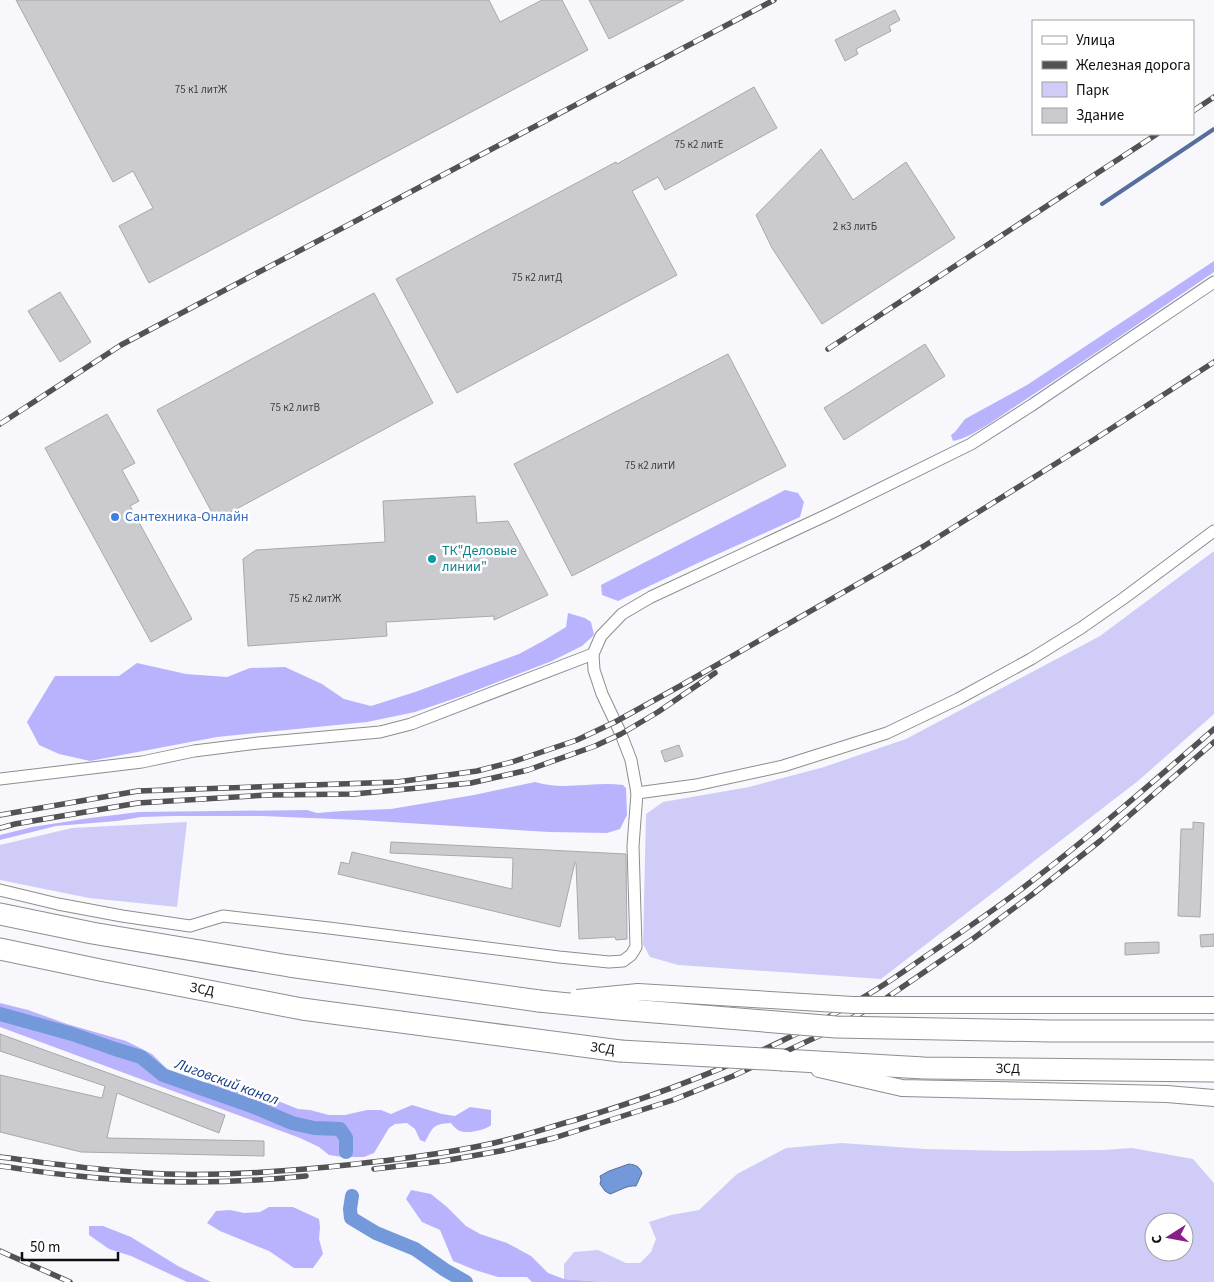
<svg xmlns="http://www.w3.org/2000/svg" width="1214" height="1282" font-family="'Source Sans 3',sans-serif">
<rect width="100%" height="100%" fill="#f8f8fc"/>
<!-- green -->
<g fill="#cfcdf7" fill-rule="evenodd">
<path d="M 1214,551 L 1214,714 L 1138,781 L 881,979 L 678,965 L 650,957 L 643,944 L 646,814 L 663,802 L 749,787 L 824,767 L 906,739 L 1100,636 Z"/>
<path d="M 187,822 L 177,907 L 89,898 L 0,880 L 0,845 L 72,828 Z"/>
<path d="M 842,1143 L 925,1149 L 1010,1151 L 1103,1150 L 1132,1148 L 1193,1159 L 1214,1183 L 1214,1282 L 604,1282 L 564,1279 L 564,1264 L 574,1252 L 598,1250 L 626,1263 L 640,1263 L 651,1252 L 656,1239 L 649,1222 L 671,1215 L 699,1210 L 737,1174 L 786,1148 ZM 1154,1222 L 1184,1222 L 1184,1252 L 1154,1252 Z"/>
</g>
<!-- forest -->
<g fill="#b9b3fe">
<path d="M 1214,261 L 1214,272 C 1151,315 1089,358 1025,400 C 1007,411 973,438 953,441 L 951,435 L 955,432 L 965,419 L 1027,385 Z"/>
<path d="M 785,490 L 798,493 L 804,502 L 800,517 L 698,563 L 618,601 L 602,595 L 601,585 Z"/>
<path d="M 568,613 L 585,618 L 591,622 L 594,635 L 582,646 L 552,661 L 459,697 L 415,712 L 367,722 L 217,737 L 90,761 L 59,754 L 39,745 L 27,722 L 55,676 L 119,676 L 137,663 L 186,674 L 227,677 L 250,668 L 285,667 L 322,684 L 344,699 L 371,706 L 415,692 L 519,654 L 543,641 L 566,627 Z"/>
<path d="M 535,782 C 563,791 594,781 623,785 L 626,788 L 627,815 L 620,829 L 607,833 L 549,832 L 359,820 L 261,816 L 174,816 L 141,817 L 117,821 L 56,826 L 0,840 L 0,835 L 32,827 L 90,818 L 139,812 L 307,810 L 317,813 L 342,811 L 391,809 L 474,795 Z"/>
<path d="M 0,1003 L 28,1010 L 67,1024 L 126,1041 L 152,1054 L 168,1070 L 200,1082 L 241,1086 L 298,1109 L 310,1110 L 329,1115 L 345,1115 L 367,1110 L 381,1110 L 391,1114 L 412,1105 L 442,1114 L 455,1116 L 470,1107 L 491,1110 L 491,1125 C 486,1130 467,1134 460,1131 C 457,1130 453,1126 451,1123 C 433,1124 433,1127 425,1142 L 420,1140 L 415,1129 L 407,1123 L 395,1124 L 389,1128 L 374,1153 L 364,1157 L 342,1157 L 329,1155 L 319,1147 L 300,1138 L 0,1027 Z"/>
<path d="M 411,1190 L 431,1194 L 447,1207 L 466,1226 L 480,1234 L 507,1243 L 531,1256 L 548,1273 L 564,1279 L 604,1282 L 532,1282 L 527,1277 L 498,1277 L 475,1270 L 453,1261 L 440,1230 L 422,1222 L 406,1199 Z"/>
<path d="M 269,1207 L 293,1207 L 319,1219 L 320,1227 L 319,1239 L 323,1254 L 313,1268 L 294,1268 L 269,1251 L 220,1231 L 207,1223 L 216,1211 L 230,1210 L 244,1213 L 260,1212 Z"/>
<path d="M 89,1226 L 103,1226 L 131,1237 L 178,1266 L 211,1282 L 187,1282 L 131,1256 L 109,1249 L 89,1235 Z"/>
</g>
<!-- water -->
<path fill="#7499da" stroke="#56709d" d="M 629,1164 C 636,1165 639,1166 642,1173 L 636,1186 C 627,1185 619,1191 610,1194 L 605,1191 L 600,1184 L 601,1180 L 600,1176 L 609,1171 Z"/>
<g fill="none" stroke-linecap="round" stroke-linejoin="round">
<!-- stream -->
<path stroke="#56709d" stroke-width="4" d="M 1102,204 L 1214,129"/>
<!-- canal -->
<g stroke="#7499da" stroke-width="14">
<path d="M 0,1014 L 72,1034 L 115,1049 L 141,1057 L 163,1075 L 254,1107 L 292,1123 L 314,1128 L 340,1129 L 346,1138 L 346,1152"/>
<path d="M 352,1196 L 350,1209 L 351,1218 L 376,1233 L 415,1249 L 445,1270 L 466,1282"/>
</g>
</g>
<!-- building -->
<g fill="#cbcbcf" stroke="#a8a8ac">
<path d="M 16,0 L 489,0 L 500,22 L 542,0 L 562,0 L 588,50 L 149,283 L 119,226 L 153,208 L 133,171 L 113,182 Z"/>
<path d="M 589,0 L 684,0 L 609,39 Z"/>
<path d="M 895,10 L 900,20 L 889,26 L 891,31 L 856,49 L 858,54 L 845,61 L 835,40 Z"/>
<path d="M 754,87 L 777,128 L 665,190 L 658,177 L 632,191 L 677,275 L 457,393 L 396,279 L 616,162 L 617,164 Z"/>
<path d="M 821,149 L 853,200 L 906,162 L 955,238 L 822,324 L 772,248 L 756,215 Z"/>
<path d="M 60,292 L 91,342 L 60,362 L 28,311 Z"/>
<path d="M 374,293 L 433,403 L 216,520 L 157,410 Z"/>
<path d="M 925,344 L 945,376 L 844,440 L 824,408 Z"/>
<path d="M 728,354 L 786,466 L 572,576 L 514,464 Z"/>
<path d="M 107,414 L 135,463 L 122,470 L 139,501 L 130,506 L 192,619 L 151,642 L 45,448 Z"/>
<path d="M 475,496 L 477,523 L 508,521 L 548,595 L 494,620 L 494,616 L 386,622 L 387,636 L 248,646 L 243,559 L 256,550 L 385,542 L 383,501 Z"/>
<path d="M 679,745 L 683,756 L 665,762 L 661,751 Z"/>
<path d="M 1193,822 L 1204,823 L 1200,917 L 1178,916 L 1181,829 L 1193,829 Z"/>
<path d="M 391,842 L 626,854 L 627,939 L 616,940 L 615,937 L 579,939 L 576,863 L 575,862 L 560,927 L 338,874 L 341,862 L 349,864 L 352,852 L 512,889 L 513,858 L 390,853 Z"/>
<path d="M 1214,934 L 1214,946 L 1201,947 L 1200,935 Z"/>
<path d="M 1159,942 L 1159,953 L 1125,955 L 1125,943 Z"/>
<path d="M 0,1034 L 225,1115 L 219,1133 L 117,1093 L 107,1138 L 264,1141 L 264,1156 L 81,1152 L 0,1132 L 0,1075 L 102,1098 L 105,1086 L 0,1051 Z"/>
</g>
<g fill="none" stroke-linecap="round" stroke-linejoin="round">
<!-- minor casing -->
<g stroke="#8d8d91" stroke-width="13">
<g id="minor">
<path d="M 0,779 L 142,762 L 194,751 L 258,743 L 380,732 L 411,724 L 593,654"/>
<path d="M 637,793 L 696,785 L 783,766 L 887,733 L 958,699 L 1031,659 L 1081,628 L 1124,598 L 1214,531"/>
<path d="M 0,890 L 58,904 L 122,916 L 190,926 L 223,916 L 329,928 L 559,957 L 609,962 L 623,961 L 631,955 L 636,947 L 633,846 L 637,793 L 631,760 L 621,734 L 602,694 L 594,670 L 593,654 L 601,636 L 622,614 L 651,597 L 829,514 L 971,444 L 1032,405 L 1214,282"/>
</g>
</g>
<!-- secondary casing -->
<g stroke="#8d8d91" stroke-width="18">
<path id="secondary" d="M 819,1069 L 902,1088 L 1167,1094 L 1214,1098"/>
</g>
<!-- motorway casing -->
<g stroke="#8d8d91" stroke-width="23">
<g id="motorway">
<path d="M 0,914 L 92,933 L 289,966 L 539,1001"/>
<path id="s1" d="M 0,949 L 100,970 L 302,1009 L 620,1051"/>
<path id="s2" d="M 783,1060 L 924,1068 L 1214,1071"/>
</g>
</g>
<!-- minor -->
<use href="#minor" stroke="#fff" stroke-width="11"/>
<!-- secondary -->
<use href="#secondary" stroke="#fff" stroke-width="16"/>
<!-- motorway -->
<use href="#motorway" stroke="#fff" stroke-width="21"/>
<!-- rail casing -->
<g stroke="#525254" stroke-width="5.5">
<g id="rail">
<path d="M 1193,111 L 1214,97"/>
<path d="M 828,349 L 1157,134"/>
<path d="M 0,424 L 121,345 L 774,0"/>
<path d="M 0,815 L 138,791 L 397,782 L 477,771 L 512,762 L 577,740 L 615,722 L 680,686 L 924,546 L 1095,439 L 1214,362"/>
<path d="M 0,828 L 15,824 L 138,803 L 268,795 L 354,794 L 471,783 L 528,770 L 595,746 L 621,734 L 658,712 L 715,673"/>
<path d="M 0,1157 C 55,1164 111,1172 167,1174 C 221,1176 275,1172 328,1167 C 384,1161 440,1155 494,1143 C 520,1137 546,1128 572,1121 C 673,1091 771,1052 862,998 C 885,985 907,969 929,954 C 963,931 996,909 1028,884 C 1092,835 1153,782 1214,729"/>
<path d="M 0,1166 C 23,1169 45,1173 68,1175 C 147,1184 228,1184 306,1176"/>
<path d="M 374,1169 L 443,1161 L 500,1151 L 554,1138 L 673,1100 L 733,1076 L 825,1033 L 879,1003 L 974,938 L 1033,894 L 1100,841 L 1214,742"/>
<path d="M 0,1251 L 70,1282"/>
</g>
</g>
<!-- rail -->
<use href="#rail" stroke="#fff" stroke-width="4" stroke-dasharray="11" stroke-linecap="butt"/>
<!-- secondary-bridge casing -->
<g stroke="#8d8d91" stroke-width="18" stroke-linecap="butt">
<path id="secondary-bridge" d="M 577,998 L 638,992 L 853,1005 L 1214,1005"/>
</g>
<!-- motorway-bridge casing -->
<g stroke="#8d8d91" stroke-width="23" stroke-linecap="butt">
<g id="motorway-bridge">
<path d="M 539,1001 L 618,1009 L 836,1027 L 1050,1031 L 1214,1031"/>
<path d="M 620,1051 L 783,1060"/>
</g>
</g>
<!-- secondary-bridge -->
<use href="#secondary-bridge" stroke="#fff" stroke-width="16"/>
<!-- motorway-bridge -->
<use href="#motorway-bridge" stroke="#fff" stroke-width="21"/>
</g>
<!-- markers -->
<circle fill="#3f7fe0" stroke="#fff" stroke-width="2" cx="115" cy="517" r="5"/>
<circle fill="#0f9aa8" stroke="#fff" stroke-width="2" cx="432" cy="559" r="5"/>
<g text-anchor="middle" dominant-baseline="central" stroke-width="5" stroke-linejoin="round" paint-order="stroke">
<!-- number labels -->
<g font-size="11" fill="#3e3e40">
<text x="201" y="89">75 к1 литЖ</text>
<text x="699" y="144">75 к2 литЕ</text>
<text x="855" y="226">2 к3 литБ</text>
<text x="537" y="277">75 к2 литД</text>
<text x="295" y="407">75 к2 литВ</text>
<text x="650" y="465">75 к2 литИ</text>
<text x="315" y="598">75 к2 литЖ</text>
</g>
<!-- shop labels -->
<g font-size="14" fill="#366cbe" stroke="#fff" text-anchor="start">
<text x="125" y="517">Сантехника-Онлайн</text>
</g>
<!-- culture labels -->
<g font-size="14" fill="#0d838f" stroke="#fff" text-anchor="start">
<text x="442" y="551">ТК"Деловые<tspan x="442" dy="16">линии"</tspan></text>
</g>
<!-- street labels -->
<g font-size="14" fill="#0f0f10" stroke="#fff">
<text stroke="none"><textPath href="#s1" startOffset="206">ЗСД</textPath></text>
<text stroke="none"><textPath href="#s1" startOffset="611">ЗСД</textPath></text>
<text stroke="none"><textPath href="#s2" startOffset="225">ЗСД</textPath></text>
</g>
<!-- water labels -->
<g font-size="15" font-style="italic" fill="#113a86" stroke="#fff">
<text transform="translate(227 1082) rotate(20)">Лиговский канал</text>
</g>
</g>
<!-- legend -->
<rect x="1032" y="20" width="162" height="115" fill="#ffffff" stroke="#9f9f9f"/>
<rect x="1042" y="36" width="25" height="8" fill="#ffffff" stroke="#9f9f9f"/>
<text x="1076" y="45" font-size="15" fill="#0f0f10">Улица</text>
<rect x="1042" y="61" width="25" height="8" fill="#525254" stroke="#9f9f9f"/>
<text x="1076" y="70" font-size="15" fill="#0f0f10">Железная дорога</text>
<rect x="1042" y="82" width="25" height="15" fill="#cfcdf7" stroke="#9f9f9f"/>
<text x="1076" y="95" font-size="15" fill="#0f0f10">Парк</text>
<rect x="1042" y="108" width="25" height="15" fill="#cbcbcf" stroke="#9f9f9f"/>
<text x="1076" y="120" font-size="15" fill="#0f0f10">Здание</text>
<!-- north arrow -->
<g transform="translate(1169 1237) rotate(259)"><circle r="24" fill="#ffffff" stroke="#9f9f9f"/>
<path d="M0-4L9 19L0 12L-9 19Z" fill="#871f86"/>
<text y="-8" font-size="14" font-weight="bold" text-anchor="middle" fill="#0f0f10">С</text>
</g>
<!-- scale -->
<path d="M22 1252v8h96v-8" fill="none" stroke="#0f0f10" stroke-width="2.5"/>
<text x="30" y="1252" font-size="15" fill="#0f0f10" stroke="#ffffff" stroke-width="4" paint-order="stroke">50 m</text>
</svg>
